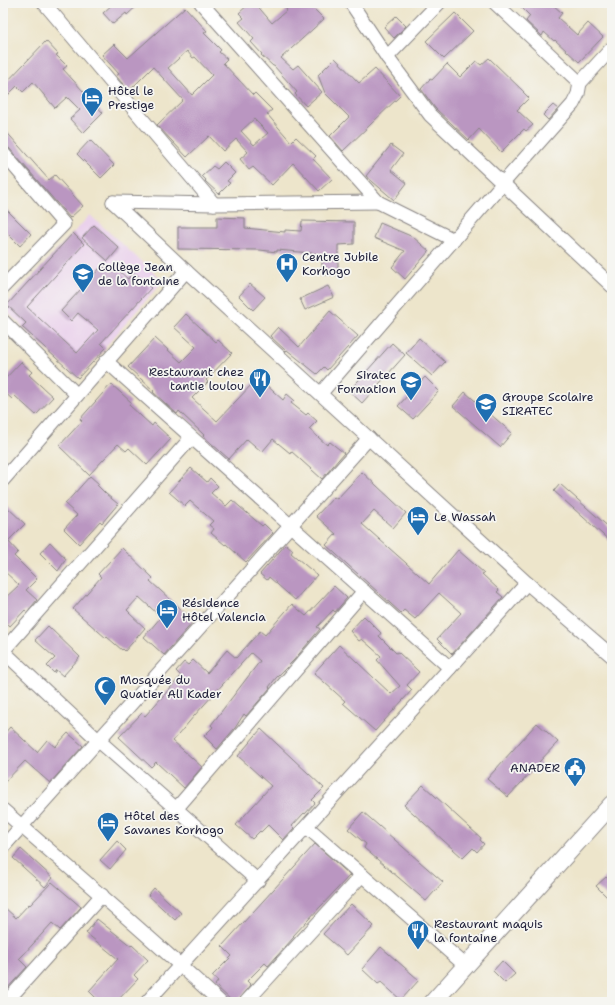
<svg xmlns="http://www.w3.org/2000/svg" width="615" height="1005" font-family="'Shantell Sans',sans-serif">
<rect width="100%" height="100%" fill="#f6f6f2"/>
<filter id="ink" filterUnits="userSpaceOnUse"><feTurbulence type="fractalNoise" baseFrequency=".025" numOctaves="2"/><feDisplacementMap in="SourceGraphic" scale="8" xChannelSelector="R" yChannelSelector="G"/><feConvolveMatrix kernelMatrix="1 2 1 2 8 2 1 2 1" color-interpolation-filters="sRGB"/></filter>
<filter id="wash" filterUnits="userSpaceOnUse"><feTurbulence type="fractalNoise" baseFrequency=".012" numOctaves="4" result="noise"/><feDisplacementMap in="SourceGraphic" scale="16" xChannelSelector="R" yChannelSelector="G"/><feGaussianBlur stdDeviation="0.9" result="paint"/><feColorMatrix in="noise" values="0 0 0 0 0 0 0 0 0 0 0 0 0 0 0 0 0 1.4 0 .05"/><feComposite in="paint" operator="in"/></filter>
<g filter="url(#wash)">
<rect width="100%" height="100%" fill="#ede5cb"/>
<!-- built -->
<path fill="#ead1ec" d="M 90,215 L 163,281 L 78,378 L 3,308 Z"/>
<g id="blocks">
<!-- building -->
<g fill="#ba96c1" fill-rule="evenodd">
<path d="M 114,3 L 140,3 L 127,15 L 126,13 L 113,24 L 103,13 Z"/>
<path d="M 250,3 L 255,3 L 272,23 L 287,10 L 281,3 L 308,3 L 324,19 L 281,58 L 293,69 L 298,65 L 322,92 L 306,106 L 295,94 L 297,92 L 274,66 L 273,66 L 261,55 L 262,54 L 251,42 L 254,39 L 239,22 L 244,18 L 239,13 Z"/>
<path d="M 517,3 L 551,3 L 562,13 L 558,18 L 577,35 L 588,23 L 603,37 L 579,62 L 555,40 L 554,41 L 544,32 L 542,36 L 526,21 L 530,16 Z"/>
<path d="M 185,7 L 207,31 L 204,33 L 221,50 L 219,52 L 227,59 L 223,63 L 253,95 L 255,93 L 272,110 L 267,114 L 291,142 L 296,137 L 316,156 L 313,159 L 332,179 L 319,191 L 293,163 L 272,185 L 253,167 L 249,170 L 240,159 L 248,152 L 236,139 L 223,151 L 209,136 L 187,157 L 157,125 L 183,100 L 153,67 L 129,91 L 116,76 L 119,74 L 102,55 L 114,44 L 128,58 ZM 187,51 L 193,58 L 195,57 L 212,75 L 192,95 L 168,68 ZM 254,119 L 268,133 L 254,145 L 241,131 Z"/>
<path d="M 455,13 L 473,31 L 444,59 L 426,41 Z"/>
<path d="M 396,16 L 406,26 L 394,38 L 384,27 Z"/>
<path d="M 46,41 L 58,54 L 56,55 L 67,66 L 63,69 L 103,113 L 83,133 L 70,119 L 80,110 L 67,97 L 55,108 L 33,82 L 23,92 L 17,86 L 3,100 L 3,86 Z"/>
<path d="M 335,58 L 359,83 L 375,69 L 400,96 L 343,151 L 330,136 L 349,117 L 325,93 L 318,75 Z"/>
<path d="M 489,58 L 524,92 L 523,92 L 529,98 L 517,110 L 533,125 L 526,131 L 524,129 L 501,152 L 479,129 L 469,140 L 435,108 L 421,89 L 430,79 L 432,80 L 447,64 L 460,77 L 476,61 L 481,65 Z"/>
<path d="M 553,105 L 558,109 L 548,120 L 543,115 Z"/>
<path d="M 3,128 L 49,180 L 55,175 L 83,206 L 70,218 L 9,148 L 3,145 Z"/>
<path d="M 90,140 L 114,165 L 101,178 L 77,154 Z"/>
<path d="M 391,145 L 403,154 L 391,170 L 407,183 L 394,200 L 366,176 Z"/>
<path d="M 224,162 L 235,173 L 227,181 L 230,183 L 219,194 L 205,181 L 206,180 L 202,176 L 213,166 L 217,169 Z"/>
<path d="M 3,206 L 31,234 L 20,246 L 3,229 Z"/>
<path d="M 217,217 L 245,218 L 245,228 L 285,232 L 285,230 L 301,231 L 302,221 L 354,222 L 354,244 L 338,245 L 338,275 L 322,275 L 322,254 L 277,250 L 277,252 L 260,250 L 178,249 L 178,227 L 217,227 Z"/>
<path d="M 380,223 L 413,237 L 429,251 L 405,279 L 392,267 L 405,251 L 374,238 Z"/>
<path d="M 94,225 L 119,248 L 108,261 L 82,238 Z"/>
<path d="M 73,233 L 84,244 L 27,307 L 77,353 L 98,330 L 78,313 L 71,321 L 61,311 L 101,267 L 118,270 L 128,279 L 133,272 L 151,288 L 101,343 L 106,348 L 78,378 L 22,327 L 26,323 L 7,305 Z"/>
<path d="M 250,284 L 265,297 L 253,310 L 239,296 Z"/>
<path d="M 328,286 L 334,297 L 305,310 L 300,299 Z"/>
<path d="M 330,311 L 358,336 L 327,370 L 324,367 L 317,374 L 287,350 L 286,351 L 270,336 L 278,327 L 299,347 Z"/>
<path d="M 186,314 L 216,342 L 218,340 L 232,353 L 206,380 L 208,382 L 192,398 L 217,421 L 254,382 L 260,387 L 264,383 L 283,400 L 287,394 L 294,400 L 291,403 L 306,415 L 308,413 L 317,421 L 309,429 L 327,445 L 330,442 L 344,453 L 322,479 L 291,451 L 290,453 L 273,439 L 262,452 L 247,439 L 229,459 L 203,436 L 204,435 L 179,411 L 177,414 L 153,392 L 154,391 L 128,367 L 155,338 L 181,362 L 196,347 L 174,327 Z"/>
<path d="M 419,338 L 445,362 L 432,376 L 406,353 Z"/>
<path d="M 392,343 L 405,355 L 362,403 L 349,391 Z"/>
<path d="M 21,362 L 32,372 L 29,375 L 53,397 L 36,415 L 15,396 L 12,399 L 3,391 L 3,381 Z"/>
<path d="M 425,377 L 439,391 L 413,419 L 398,406 Z"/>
<path d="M 111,384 L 131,402 L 129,405 L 152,426 L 154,423 L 171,439 L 147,465 L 129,448 L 126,451 L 118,444 L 89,475 L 59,446 L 82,421 L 80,419 Z"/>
<path d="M 465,392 L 512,433 L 500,447 L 453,406 Z"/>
<path d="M 191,468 L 207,482 L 210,478 L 218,486 L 211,493 L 226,506 L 232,500 L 262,526 L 264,524 L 273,533 L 246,562 L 226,544 L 225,545 L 211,533 L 214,529 L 209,525 L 213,521 L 190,501 L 185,506 L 169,492 Z"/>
<path d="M 362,472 L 406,513 L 393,528 L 374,511 L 362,524 L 406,563 L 429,584 L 458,550 L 484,573 L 482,574 L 499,590 L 497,592 L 503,597 L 452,654 L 437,639 L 461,613 L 439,593 L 415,619 L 404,610 L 401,613 L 326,545 L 336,534 L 316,516 L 334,497 L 337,499 Z"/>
<path d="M 90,476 L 99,484 L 97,485 L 106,494 L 118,504 L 102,523 L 100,521 L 79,544 L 64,529 L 77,515 L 65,504 Z"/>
<path d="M 560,484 L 612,530 L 612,543 L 554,491 Z"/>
<path d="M 7,507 L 25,524 L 8,541 L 18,552 L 14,556 L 37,579 L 26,590 L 37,600 L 27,612 L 25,610 L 10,626 L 3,619 L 3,600 L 19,585 L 3,570 L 3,511 Z"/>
<path d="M 50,542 L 66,559 L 58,571 L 40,553 Z"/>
<path d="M 286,544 L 293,550 L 291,553 L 317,575 L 295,600 L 269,577 L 267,580 L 260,574 Z"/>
<path d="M 122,548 L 153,578 L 150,581 L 194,621 L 164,655 L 144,637 L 161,617 L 139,597 L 127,610 L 130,613 L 129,613 L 145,628 L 125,651 L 123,649 L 122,650 L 107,637 L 106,638 L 73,609 L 101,577 L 98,574 Z"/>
<path d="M 334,586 L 347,598 L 335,612 L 333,610 L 317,627 L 320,629 L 294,660 L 276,678 L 269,687 L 270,688 L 246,716 L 244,714 L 235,728 L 217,749 L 204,736 L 213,727 L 211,725 L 260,661 L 251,653 L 194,716 L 173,741 L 202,767 L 184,788 L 156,762 L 151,767 L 119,737 L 142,713 L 145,716 L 181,676 L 176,671 L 184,662 L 188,665 L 193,660 L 207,673 L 227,650 L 236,658 L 260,631 L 265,635 L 292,604 L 306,616 Z"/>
<path d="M 364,616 L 381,633 L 379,636 L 396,653 L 398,652 L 419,672 L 407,685 L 412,690 L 375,731 L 343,703 L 345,701 L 314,673 L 339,645 L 391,694 L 400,686 L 377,660 L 381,656 L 362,639 L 359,641 L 350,631 Z"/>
<path d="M 48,626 L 80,657 L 63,676 L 56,670 L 54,673 L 47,666 L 55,658 L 35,640 Z"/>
<path d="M 537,723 L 558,742 L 539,762 L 541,764 L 535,772 L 533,770 L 508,797 L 487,779 Z"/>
<path d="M 10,727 L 37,752 L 47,740 L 55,747 L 68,733 L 83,746 L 50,783 L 25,761 L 3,784 L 3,735 Z"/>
<path d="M 261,729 L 324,788 L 312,800 L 315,803 L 305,814 L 304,813 L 292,826 L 294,828 L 283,840 L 268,825 L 261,832 L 260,831 L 252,839 L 236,825 L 271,786 L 238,756 Z"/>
<path d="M 423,785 L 481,838 L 480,840 L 484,844 L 477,852 L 473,848 L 463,858 L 404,805 Z"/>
<path d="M 363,812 L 443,882 L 426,901 L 364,848 L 366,844 L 348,829 Z"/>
<path d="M 117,841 L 126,850 L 110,869 L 100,860 Z"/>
<path d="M 315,844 L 350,875 L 293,936 L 294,937 L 268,966 L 265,963 L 247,981 L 251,985 L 238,1001 L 237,1002 L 233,1002 L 215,985 L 218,981 L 212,976 L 232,956 L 222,946 Z"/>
<path d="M 21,849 L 53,878 L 45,887 L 13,858 Z"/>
<path d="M 606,877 L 612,883 L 612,902 L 596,886 Z"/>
<path d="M 52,882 L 81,907 L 60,930 L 52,923 L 23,955 L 19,959 L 27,967 L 3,993 L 3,906 L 16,918 L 29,904 L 30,905 Z"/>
<path d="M 154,888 L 181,913 L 175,920 L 148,895 Z"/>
<path d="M 351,904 L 374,926 L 347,955 L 323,934 Z"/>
<path d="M 97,919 L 131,946 L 132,945 L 148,960 L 134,975 L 138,979 L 116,1002 L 100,1002 L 89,991 L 118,959 L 86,933 Z"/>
<path d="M 381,947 L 419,980 L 401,1000 L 381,982 L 378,984 L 362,969 Z"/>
<path d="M 502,961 L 515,974 L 505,983 L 493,971 Z"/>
</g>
</g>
</g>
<g filter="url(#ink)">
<use href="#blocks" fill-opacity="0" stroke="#888483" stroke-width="1"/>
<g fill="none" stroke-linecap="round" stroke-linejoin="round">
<!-- minor casing -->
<g stroke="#888483" stroke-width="15">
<g id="minor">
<path d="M 44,3 L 214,204"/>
<path d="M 201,3 L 378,202 L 454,240"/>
<path d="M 351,3 L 387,57 L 430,115 L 612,286"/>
<path d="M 495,3 L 580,83"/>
<path d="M 387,57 L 439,3"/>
<path d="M 3,153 L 64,224 L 3,287"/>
<path d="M 113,202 L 186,271 L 527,583 L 612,656"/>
<path d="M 113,202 L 214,204 L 378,202"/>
<path d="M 3,321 L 77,395"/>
<path d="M 106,361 L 450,668"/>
<path d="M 321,393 L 503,183 L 573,104 L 578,94 L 580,83 L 612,48"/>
<path d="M 3,480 L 186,271"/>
<path d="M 3,651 L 98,740 L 258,881"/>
<path d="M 3,651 L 191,438"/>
<path d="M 176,809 L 364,591"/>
<path d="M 3,810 C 76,874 150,936 220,1002"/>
<path d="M 307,827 L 466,966"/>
<path d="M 3,847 L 369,438"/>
<path d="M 6,1002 L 102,895"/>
<path d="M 147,1002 L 527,583"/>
<path d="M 246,1002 L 362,875"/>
</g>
</g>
<!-- major casing -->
<g stroke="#888483" stroke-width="19">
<path id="major" d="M 433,1002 L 612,804"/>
</g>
<!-- minor -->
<use href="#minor" stroke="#fff" stroke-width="13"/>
<!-- major -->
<use href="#major" stroke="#fff" stroke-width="17"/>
</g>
</g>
<!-- icons -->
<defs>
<g id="hotel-pin" transform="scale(1.15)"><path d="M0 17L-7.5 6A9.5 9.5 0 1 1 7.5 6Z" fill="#1f6fb2" stroke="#f6f6f2"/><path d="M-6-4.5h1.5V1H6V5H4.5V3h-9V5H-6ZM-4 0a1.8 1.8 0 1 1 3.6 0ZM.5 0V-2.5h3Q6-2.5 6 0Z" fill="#fff"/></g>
<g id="hospital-pin" transform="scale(1.15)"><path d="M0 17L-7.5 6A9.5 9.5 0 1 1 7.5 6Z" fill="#1f6fb2" stroke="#f6f6f2"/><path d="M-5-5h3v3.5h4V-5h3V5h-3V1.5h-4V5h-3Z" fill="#fff"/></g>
<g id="university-pin" transform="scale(1.15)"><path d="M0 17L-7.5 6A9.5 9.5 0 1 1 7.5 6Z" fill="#1f6fb2" stroke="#f6f6f2"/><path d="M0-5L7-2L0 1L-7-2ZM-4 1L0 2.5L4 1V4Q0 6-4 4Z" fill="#fff"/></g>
<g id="restaurant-pin" transform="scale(1.15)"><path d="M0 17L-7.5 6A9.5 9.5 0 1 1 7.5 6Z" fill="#1f6fb2" stroke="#f6f6f2"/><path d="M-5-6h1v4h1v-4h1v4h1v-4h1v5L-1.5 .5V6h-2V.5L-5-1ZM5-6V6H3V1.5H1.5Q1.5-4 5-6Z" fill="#fff"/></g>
<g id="school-pin" transform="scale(1.15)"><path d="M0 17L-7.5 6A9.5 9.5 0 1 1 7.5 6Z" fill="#1f6fb2" stroke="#f6f6f2"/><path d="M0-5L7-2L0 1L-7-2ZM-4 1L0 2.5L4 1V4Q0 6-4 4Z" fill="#fff"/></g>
<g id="mosque-pin" transform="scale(1.15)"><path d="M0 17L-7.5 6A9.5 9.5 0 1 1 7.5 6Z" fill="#1f6fb2" stroke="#f6f6f2"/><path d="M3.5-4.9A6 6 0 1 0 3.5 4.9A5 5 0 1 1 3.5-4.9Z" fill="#fff"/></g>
<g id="civic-pin" transform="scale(1.15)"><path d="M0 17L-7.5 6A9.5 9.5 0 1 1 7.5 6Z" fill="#1f6fb2" stroke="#f6f6f2"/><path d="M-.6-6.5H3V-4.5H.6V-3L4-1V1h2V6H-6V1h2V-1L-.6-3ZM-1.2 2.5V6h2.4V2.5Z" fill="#fff"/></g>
</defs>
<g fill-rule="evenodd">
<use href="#hotel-pin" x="92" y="98"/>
<use href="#hospital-pin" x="287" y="264"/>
<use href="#university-pin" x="83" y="274"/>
<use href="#restaurant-pin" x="260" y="379"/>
<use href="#school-pin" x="411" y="382"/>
<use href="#school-pin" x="486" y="404"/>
<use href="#hotel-pin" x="418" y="517"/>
<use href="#hotel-pin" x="167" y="610"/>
<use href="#mosque-pin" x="105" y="687"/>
<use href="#civic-pin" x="575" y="768"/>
<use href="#hotel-pin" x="108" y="823"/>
<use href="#restaurant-pin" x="418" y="931"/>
</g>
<g text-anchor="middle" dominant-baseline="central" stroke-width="3.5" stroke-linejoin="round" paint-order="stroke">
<!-- poi labels -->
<g font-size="12" fill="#22223b" stroke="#f6f6f2" text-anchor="start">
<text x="108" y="91">Hôtel le<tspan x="108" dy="14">Prestige</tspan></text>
<text x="302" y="257">Centre Jubile<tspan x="302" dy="14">Korhogo</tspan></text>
<text x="98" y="267">Collège Jean<tspan x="98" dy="14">de la fontaine</tspan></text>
<text x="244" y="372" text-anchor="end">Restaurant chez<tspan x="244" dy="14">tantie loulou</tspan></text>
<text x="396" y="375" text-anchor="end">Siratec<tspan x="396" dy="14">Formation</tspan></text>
<text x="502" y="397">Groupe Scolaire<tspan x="502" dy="14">SIRATEC</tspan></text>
<text x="434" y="517">Le Wassah</text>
<text x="182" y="603">Résidence<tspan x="182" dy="14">Hôtel Valencia</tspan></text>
<text x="120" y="680">Mosquée du<tspan x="120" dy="14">Quatier Ali Kader</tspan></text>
<text x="560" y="768" text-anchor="end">ANADER</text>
<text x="124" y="816">Hôtel des<tspan x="124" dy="14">Savanes Korhogo</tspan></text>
<text x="434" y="924">Restaurant maquis<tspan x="434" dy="14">la fontaine</tspan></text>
</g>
</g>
<!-- margin -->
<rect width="615" height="1005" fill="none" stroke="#f6f6f2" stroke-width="16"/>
</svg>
